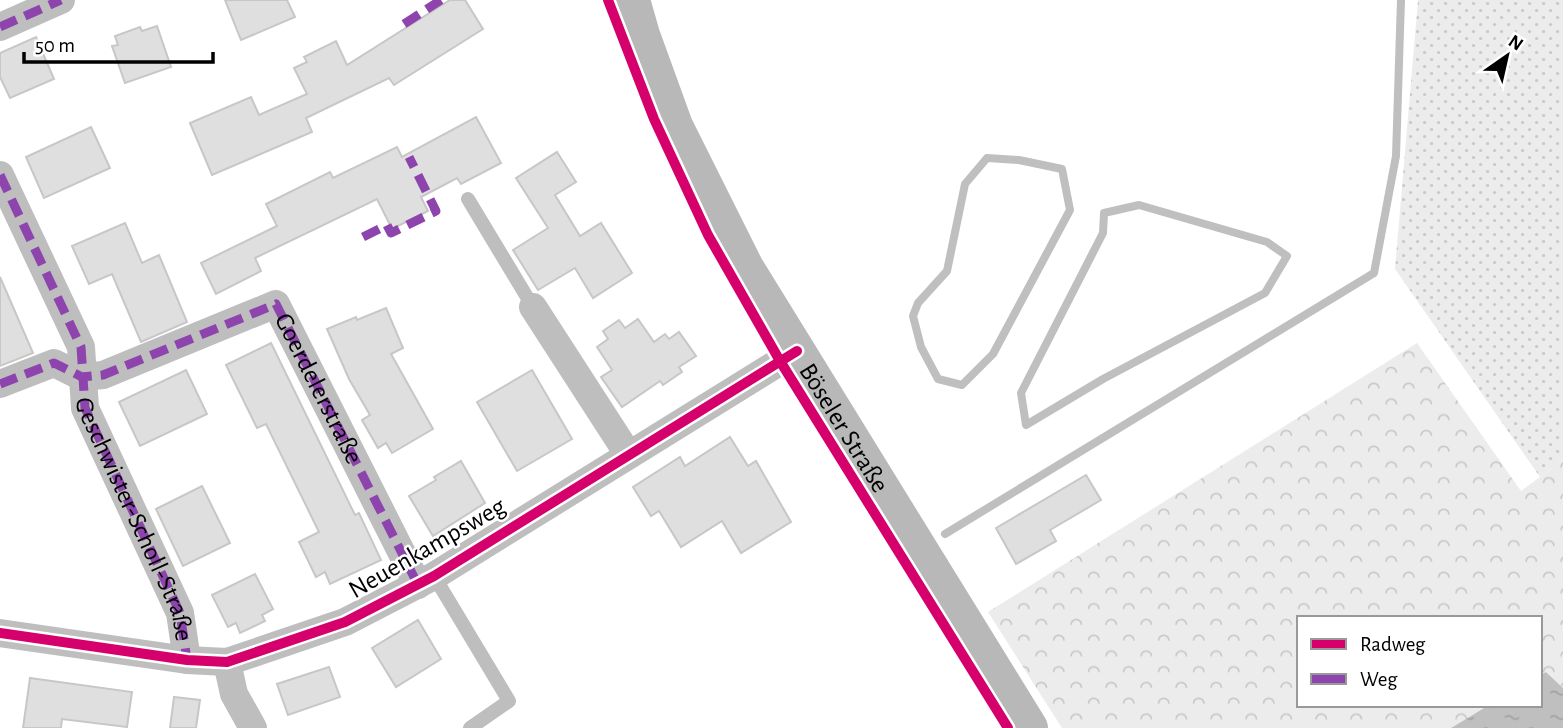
<svg xmlns="http://www.w3.org/2000/svg" width="1563" height="728" font-family="'Alegreya Sans',sans-serif">
<defs>
<pattern id="grass-dots" width="8" height="8" patternUnits="userSpaceOnUse" patternTransform="scale(1.75)"><rect width="8" height="8" fill="#ececec"/><path d="M2 2h.1M6 6h.1" fill="none" stroke="#c9c9c9" stroke-width="1.8" stroke-linecap="round"/></pattern>
<pattern id="forest-crowns" width="20" height="18" patternUnits="userSpaceOnUse" patternTransform="scale(1.75)"><rect width="20" height="18" fill="#ececec"/><path d="M2 6a3 3 0 1 1 6 0M12 15a3 3 0 1 1 6 0" fill="none" stroke="#c9c9c9"/></pattern>
<pattern id="water-ripples" width="26" height="14" patternUnits="userSpaceOnUse" patternTransform="scale(1.75)"><rect width="26" height="14" fill="#bfbfbf"/><path d="M2 4q2-2 4 0t4 0M15 11q2-2 4 0t4 0" fill="none" stroke="#a2a2a2"/></pattern>
</defs>
<rect width="100%" height="100%" fill="#fff"/>
<!-- grass -->
<path fill="url(#grass-dots)" d="M 1418,0 L 1563,0 L 1563,460 L 1540,477 L 1395,269 Z"/>
<!-- forest -->
<path fill="url(#forest-crowns)" d="M 1417,343 L 1521,491 L 1563,460 L 1563,688 L 1546,672 L 1540,675 L 1540,618 L 1299,618 L 1299,705 L 1489,705 L 1451,728 L 1062,728 L 988,612 Z"/>
<!-- water -->
<path fill="url(#water-ripples)" d="M 1546,672 L 1563,688 L 1563,728 L 1451,728 L 1489,705 L 1540,705 L 1540,675 Z"/>
<g fill="none" stroke-linecap="round" stroke-linejoin="round">
<!-- stream -->
<g stroke="#bfbfbf" stroke-width="8">
<path d="M 987,158 L 1019,160 L 1062,169 L 1070,210 L 993,354 L 962,385 L 938,379 L 921,347 L 913,316 L 918,303 L 947,271 L 965,184 Z"/>
<path d="M 1139,205 L 1267,242 L 1287,256 L 1265,293 L 1103,379 L 1026,425 L 1021,393 L 1103,233 L 1104,213 Z"/>
<path d="M 945,534 L 1374,273 L 1396,156 L 1401,0"/>
</g>
</g>
<!-- building -->
<g fill="#dfdfdf" stroke="#c7c7c7" stroke-width="2">
<path d="M 225,0 L 287,0 L 295,17 L 241,40 Z"/>
<path d="M 450,0 L 465,0 L 483,29 L 394,85 L 389,78 L 306,118 L 312,132 L 212,175 L 190,123 L 251,97 L 259,115 L 307,94 L 294,68 L 307,62 L 304,57 L 336,41 L 347,65 Z"/>
<path d="M 157,26 L 171,67 L 125,83 L 112,46 L 118,45 L 115,36 L 140,27 L 142,31 Z"/>
<path d="M 36,37 L 54,79 L 10,98 L 0,77 L 0,53 Z"/>
<path d="M 476,117 L 501,163 L 461,184 L 457,178 L 421,197 L 428,211 L 392,229 L 377,199 L 255,258 L 261,271 L 216,294 L 201,263 L 277,226 L 266,204 L 330,172 L 333,178 L 397,147 L 402,157 Z"/>
<path d="M 91,127 L 110,168 L 44,198 L 26,157 Z"/>
<path d="M 557,152 L 576,182 L 555,195 L 580,236 L 601,223 L 632,273 L 593,298 L 575,268 L 538,290 L 513,250 L 548,228 L 516,178 Z"/>
<path d="M 125,223 L 142,263 L 159,255 L 187,322 L 141,342 L 112,274 L 89,284 L 72,246 Z"/>
<path d="M 0,277 L 33,353 L 0,366 Z"/>
<path d="M 386,308 L 403,348 L 391,354 L 433,429 L 392,453 L 386,443 L 378,448 L 362,420 L 370,415 L 349,379 L 327,329 L 356,317 L 357,320 Z"/>
<path d="M 638,319 L 654,342 L 665,334 L 669,339 L 679,332 L 696,356 L 679,367 L 682,372 L 663,385 L 660,381 L 622,407 L 601,377 L 612,370 L 597,347 L 608,339 L 603,331 L 619,320 L 625,328 Z"/>
<path d="M 271,343 L 355,515 L 359,513 L 381,560 L 330,584 L 325,572 L 316,577 L 299,542 L 319,532 L 266,424 L 257,428 L 226,365 Z"/>
<path d="M 186,370 L 207,414 L 140,446 L 119,402 Z"/>
<path d="M 532,370 L 572,439 L 517,471 L 477,402 Z"/>
<path d="M 730,437 L 748,466 L 756,461 L 791,522 L 741,553 L 722,521 L 681,547 L 659,511 L 651,516 L 633,487 L 680,457 L 685,466 Z"/>
<path d="M 461,461 L 485,503 L 433,536 L 409,496 L 436,480 L 434,477 Z"/>
<path d="M 1086,475 L 1101,500 L 1050,530 L 1056,541 L 1016,564 L 996,528 Z"/>
<path d="M 202,486 L 230,543 L 183,566 L 156,509 Z"/>
<path d="M 255,574 L 273,609 L 262,615 L 265,621 L 240,633 L 236,623 L 228,627 L 212,595 Z"/>
<path d="M 418,620 L 441,659 L 396,687 L 372,648 Z"/>
<path d="M 329,667 L 340,697 L 288,715 L 277,684 Z"/>
<path d="M 30,678 L 132,692 L 127,727 L 62,719 L 61,728 L 23,728 Z"/>
<path d="M 174,697 L 200,700 L 196,728 L 170,728 Z"/>
</g>
<g fill="none" stroke-linecap="round" stroke-linejoin="round">
<!-- lane -->
<g stroke="#bebebe" stroke-width="14">
<path d="M 468,199 L 533,307"/>
<path d="M 434,576 L 509,701 L 470,728"/>
</g>
<!-- street -->
<g stroke="#bebebe" stroke-width="28">
<path d="M 0,27 L 61,0"/>
<path d="M 0,175 L 81,347 L 85,408 L 180,613 L 187,660"/>
<path d="M 533,307 L 628,454"/>
<path d="M 0,384 L 54,363 L 82,377 L 103,375 L 276,304 L 418,585"/>
<path d="M 0,633 L 187,660 L 227,662 L 345,622 L 434,576 L 797,351"/>
<path d="M 227,662 L 234,694 L 253,728"/>
</g>
<!-- secondary -->
<path stroke="#b8b8b8" stroke-width="38" id="s1" d="M 631,0 L 641,35 L 674,126 L 745,268 L 1029,728"/>
<!-- quiet -->
<g stroke="#8e44ad" stroke-width="9" stroke-dasharray="18 9" stroke-linecap="butt">
<path d="M 404,24 L 441,0"/>
<path d="M 0,27 L 61,0"/>
<path id="s2" d="M 0,175 L 81,347 L 85,408 L 180,613 L 187,660"/>
<path d="M 363,237 L 387,225 L 391,233 L 436,211 L 409,157"/>
<path id="s3" d="M 0,384 L 54,363 L 82,377 L 103,375 L 276,304 L 418,585"/>
</g>
<!-- cycleway casing -->
<g stroke="#fff" stroke-width="15">
<g id="cycleway">
<path d="M 608,0 L 654,119 L 708,235 L 780,361 L 1008,728"/>
<path d="M 0,633 L 187,660 L 227,662 L 345,622 L 434,576 L 797,351"/>
</g>
</g>
<!-- cycleway -->
<use href="#cycleway" stroke="#d6006c" stroke-width="10"/>
</g>
<g text-anchor="middle" dominant-baseline="central" stroke-width="5" stroke-linejoin="round" paint-order="stroke">
<!-- street labels -->
<g font-size="26" fill="#000" stroke="#fff">
<text stroke="none"><textPath href="#s3" startOffset="392">Goerdelerstraße</textPath></text>
<text stroke="none"><textPath href="#s1" startOffset="480">Böseler Straße</textPath></text>
<text stroke="none"><textPath href="#s2" startOffset="373">Geschwister-Scholl-Straße</textPath></text>
<text transform="translate(427 548) rotate(-30)">Neuenkampsweg</text>
</g>
</g>
<!-- legend -->
<rect x="1297" y="616" width="245" height="91" fill="#ffffff" stroke="#999999" stroke-width="2"/>
<rect x="1311" y="639" width="35" height="10" fill="#d6006c" stroke="#999999" stroke-width="2"/>
<text x="1360" y="651" font-size="21" fill="#000000">Radweg</text>
<rect x="1311" y="674" width="35" height="10" fill="#8e44ad" stroke="#999999" stroke-width="2"/>
<text x="1360" y="686" font-size="21" fill="#000000">Weg</text>
<!-- north arrow -->
<g transform="translate(1507 56) rotate(34)" stroke="#ffffff" stroke-width="5" paint-order="stroke">
<path d="M0-5L12 26L0 18L-12 26Z" fill="#000000"/>
<text y="-10" font-size="19" font-weight="bold" text-anchor="middle" fill="#000000">N</text>
</g>
<!-- scale -->
<path d="M24 52v10h189v-10" fill="none" stroke="#000000" stroke-width="3.5"/>
<text x="35" y="52" font-size="21" fill="#000000" stroke="#ffffff" stroke-width="5" paint-order="stroke">50 m</text>
</svg>
